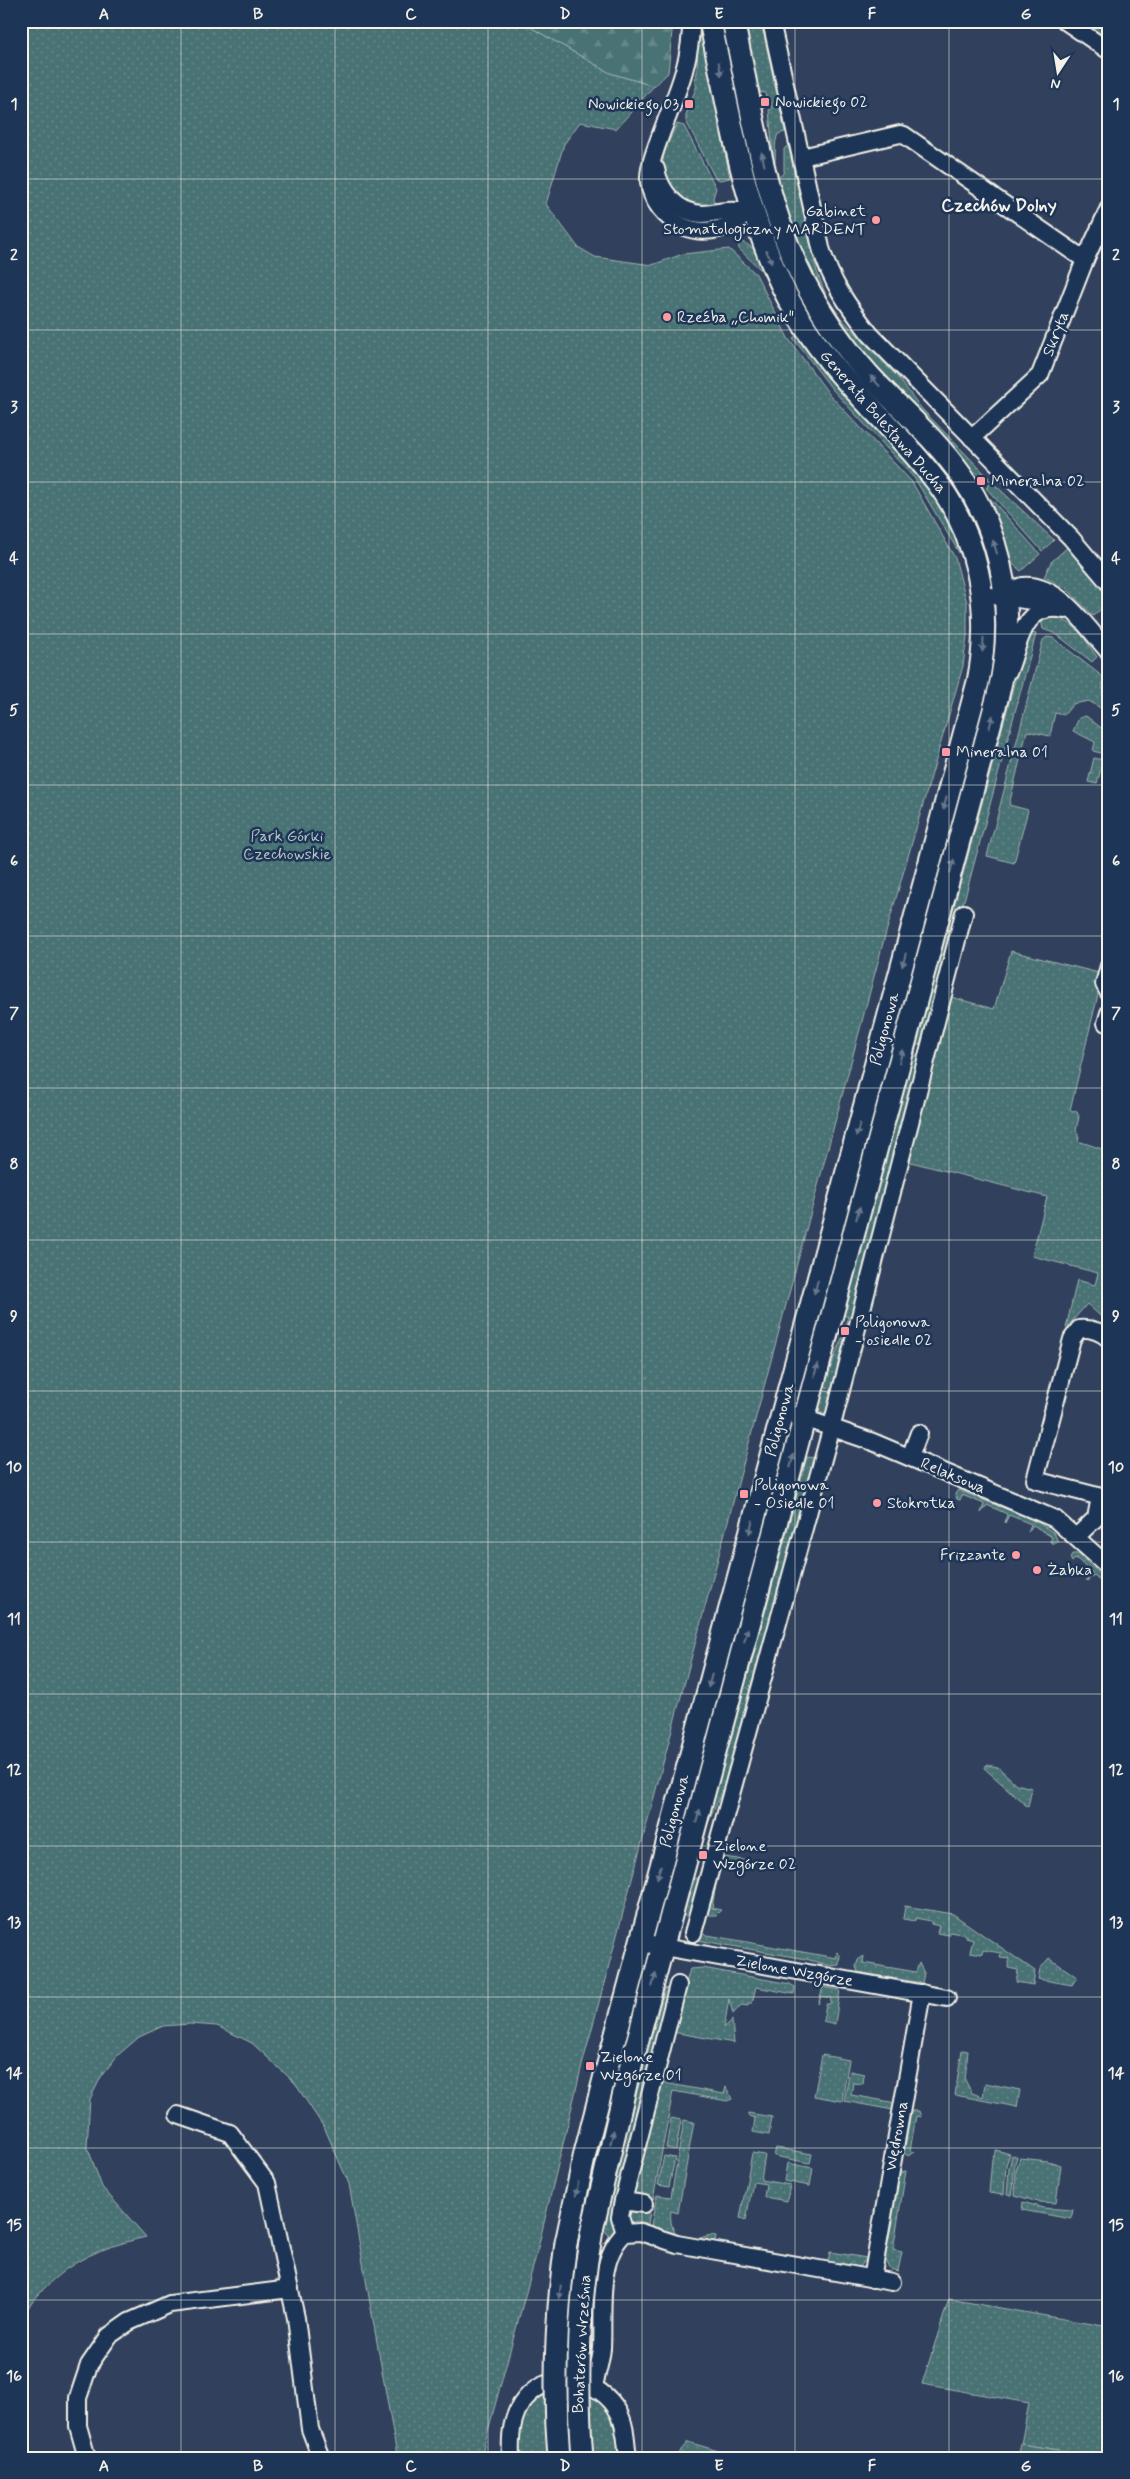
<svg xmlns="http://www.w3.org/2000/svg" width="1130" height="2479" font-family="Mynerve,sans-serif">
<defs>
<pattern id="green-dots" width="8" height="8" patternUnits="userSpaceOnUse" patternTransform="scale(1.25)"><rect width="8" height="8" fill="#4a7275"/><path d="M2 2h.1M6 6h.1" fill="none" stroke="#658789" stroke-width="1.8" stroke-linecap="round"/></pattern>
<pattern id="forest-firs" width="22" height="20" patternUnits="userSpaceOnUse" patternTransform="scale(1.25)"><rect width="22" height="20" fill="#4a7275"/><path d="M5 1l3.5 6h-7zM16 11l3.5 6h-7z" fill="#658789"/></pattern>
</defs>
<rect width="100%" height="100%" fill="#31415d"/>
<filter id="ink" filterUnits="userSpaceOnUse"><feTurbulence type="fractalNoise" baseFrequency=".02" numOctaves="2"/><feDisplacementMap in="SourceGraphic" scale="10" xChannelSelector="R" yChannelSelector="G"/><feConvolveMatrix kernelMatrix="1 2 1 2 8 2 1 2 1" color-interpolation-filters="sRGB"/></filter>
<g filter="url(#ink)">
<!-- green -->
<g fill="url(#green-dots)" stroke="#9fb2ae">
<path d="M 21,21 L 520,21 L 610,73 L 654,86 L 616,129 L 580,122 L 564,144 L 546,204 L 578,247 L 595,257 L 652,265 L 683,254 L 729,249 L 756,274 L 788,338 L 829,394 L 912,482 L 955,558 L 967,603 L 967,636 L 963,666 L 883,943 L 580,2073 L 536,2256 L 483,2449 L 483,2458 L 399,2458 L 396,2450 L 349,2184 L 325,2129 L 294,2082 L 252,2043 L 217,2026 L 190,2024 L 163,2026 L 139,2037 L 118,2055 L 102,2075 L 90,2099 L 87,2146 L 102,2187 L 146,2237 C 89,2250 54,2268 21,2318 Z"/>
<path d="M 740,21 L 761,21 L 785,132 L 778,134 C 773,145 777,155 774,166 L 769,110 L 772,109 L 768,97 L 766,97 L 765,92 L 761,93 L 750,65 Z"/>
<path d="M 1075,21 L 1109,21 L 1109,45 Z"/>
<path d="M 698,37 L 702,37 L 730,178 L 720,180 L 715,178 L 686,121 L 686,115 L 697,85 L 694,83 L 697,73 Z"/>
<path d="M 677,124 L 684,126 L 716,188 L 713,198 L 716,208 L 702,209 L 674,197 C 657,160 661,159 677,124 Z"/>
<path d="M 788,145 L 817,272 L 827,298 L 841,318 L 897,376 L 921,408 L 989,478 L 986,481 L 955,456 L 879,375 L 813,283 L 775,182 L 784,172 L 784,149 Z"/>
<path d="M 738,241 C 761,246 766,270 771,290 L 761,270 L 739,249 Z"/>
<path d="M 796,336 L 901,452 L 940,499 L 969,564 L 974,614 L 968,579 L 961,556 L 915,479 L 832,389 L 793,338 Z"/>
<path d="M 992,482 L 1054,540 L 1042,551 L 986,488 Z"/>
<path d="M 990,498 L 1040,554 L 1021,571 L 1008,560 L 1003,550 Z"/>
<path d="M 1070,545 L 1109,594 L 1109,602 L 1093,616 L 1066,588 L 1044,577 L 1051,562 Z"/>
<path d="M 1045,615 C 1076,620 1080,633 1097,657 L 1092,662 L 1056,634 L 1043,629 L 1041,620 Z"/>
<path d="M 991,628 L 1000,628 L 998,655 L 863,1159 L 884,1061 Z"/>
<path d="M 1028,632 L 1036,634 L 967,890 L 962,907 L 958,906 L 953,916 L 956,927 L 923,1047 L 919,1044 C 913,1050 915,1055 920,1060 L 835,1389 L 826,1387 L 824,1384 L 842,1338 L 845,1338 L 849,1324 L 846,1323 L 848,1316 L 844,1316 L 847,1286 L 930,972 L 963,874 Z"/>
<path d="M 1047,637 L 1053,638 L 1103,677 L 1102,709 L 1089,701 L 1073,704 L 1064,715 L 1055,713 L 1050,736 L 1027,731 L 1009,805 L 1028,810 L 1014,863 L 987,856 L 1043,640 Z"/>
<path d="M 1086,716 L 1109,734 L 1105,754 L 1093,751 L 1095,742 L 1073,731 L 1079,718 Z"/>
<path d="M 1094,758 L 1103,760 L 1097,784 L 1088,782 Z"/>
<path d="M 1011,951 L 1103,974 L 1070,1110 L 1077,1112 L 1079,1117 L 1076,1130 L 1079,1137 L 1078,1141 L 1108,1151 L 1109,1148 L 1109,1324 L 1087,1304 L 1066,1328 L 1077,1280 L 1095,1285 L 1098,1273 L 1032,1256 L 1047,1197 L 907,1161 L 951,997 L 994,1009 Z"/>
<path d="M 822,1390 L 834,1393 L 826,1418 L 817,1409 Z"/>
<path d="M 807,1457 L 815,1458 L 727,1787 L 722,1791 L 704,1833 L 705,1820 L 753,1657 Z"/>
<path d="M 958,1490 L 1034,1520 L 1054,1533 L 1058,1542 L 1054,1544 L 1050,1542 L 1052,1537 L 1033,1525 L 1028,1532 L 1031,1524 L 1009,1515 L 1005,1523 L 1007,1514 L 987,1505 L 981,1513 L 984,1504 L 962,1495 L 960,1500 L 957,1499 L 955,1494 Z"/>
<path d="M 1072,1554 L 1078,1554 L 1109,1582 L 1109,1588 L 1094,1575 L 1087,1581 L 1087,1578 L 1091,1572 L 1076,1558 L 1072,1562 L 1070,1558 Z"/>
<path d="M 986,1765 L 998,1767 L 1016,1784 L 1032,1788 L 1028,1807 L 984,1768 Z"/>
<path d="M 719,1856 L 749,1861 L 748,1867 L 720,1861 L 712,1908 L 721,1910 L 716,1915 L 705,1915 L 702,1934 L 836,1958 L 837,1952 L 840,1955 L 839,1965 L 830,1966 L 806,1959 L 697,1940 Z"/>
<path d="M 695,1878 L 701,1880 L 691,1917 L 682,1915 Z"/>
<path d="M 905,1906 L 953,1914 L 1035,1971 L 1033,1985 L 1016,1982 L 1018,1970 L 1008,1968 L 1009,1959 L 1000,1958 L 1001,1953 L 983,1950 L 982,1954 L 970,1952 L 973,1940 L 966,1938 L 966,1935 L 950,1932 L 949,1935 L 937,1933 L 939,1926 L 931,1924 L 931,1921 L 915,1918 L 915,1921 L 903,1919 Z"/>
<path d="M 864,1956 L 863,1963 L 916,1972 L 919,1963 L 924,1973 L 922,1983 L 858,1972 L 856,1967 L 858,1960 Z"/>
<path d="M 1049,1958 L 1077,1977 L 1072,1985 L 1038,1979 L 1040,1969 Z"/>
<path d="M 703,1968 L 790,1984 L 795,1987 L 794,1994 L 756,1987 L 752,2003 L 748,2003 L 748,2006 L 741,2005 L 733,2014 L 729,1999 L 724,2028 L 732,2020 L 734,2043 L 672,2032 L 690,1969 Z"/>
<path d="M 823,1987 L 840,1990 L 835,2024 L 823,2021 L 826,2004 L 830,2004 L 831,1998 L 821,1996 L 818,2004 Z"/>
<path d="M 665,1988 L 672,1990 L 617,2231 L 610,2237 L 603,2228 L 609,2196 Z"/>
<path d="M 962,2050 L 968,2051 L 965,2080 L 972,2093 L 983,2097 L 985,2083 L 1020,2090 L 1017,2107 L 955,2095 Z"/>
<path d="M 822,2055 L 849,2060 L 842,2101 L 814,2096 Z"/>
<path d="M 850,2071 L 864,2074 L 863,2084 L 853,2083 L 851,2095 L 891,2102 L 894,2104 L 893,2110 L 844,2101 Z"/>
<path d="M 659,2082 L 724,2094 L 726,2087 L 732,2099 L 727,2101 L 673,2091 L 653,2200 L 630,2197 Z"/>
<path d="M 911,2111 L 919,2111 L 921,2117 L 916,2116 L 910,2151 L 915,2152 L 908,2156 L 904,2153 Z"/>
<path d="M 748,2113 L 772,2117 L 769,2135 L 753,2132 L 755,2118 L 748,2116 Z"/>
<path d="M 671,2118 L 681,2120 L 676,2150 L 666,2148 Z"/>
<path d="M 684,2120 L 694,2122 L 678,2213 L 671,2211 C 669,2225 675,2242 692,2240 C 701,2239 706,2234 716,2236 L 714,2246 C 693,2242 673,2237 653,2229 L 651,2225 L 657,2195 L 671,2197 Z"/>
<path d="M 776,2148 L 812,2154 L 810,2163 L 774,2156 Z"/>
<path d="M 996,2150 L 1010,2154 L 1006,2165 L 1004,2195 L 989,2193 L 992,2159 Z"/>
<path d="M 752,2153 L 765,2155 L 761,2180 L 790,2185 L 787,2201 L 764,2197 L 766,2184 L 753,2182 L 746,2220 L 740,2218 Z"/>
<path d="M 1012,2155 L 1017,2157 C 1012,2170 1015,2182 1012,2195 L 1007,2195 L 1009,2168 Z"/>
<path d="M 664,2156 L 675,2158 L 669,2187 L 658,2185 Z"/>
<path d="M 1020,2158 L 1048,2161 L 1061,2165 L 1056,2203 L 1038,2202 L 1015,2195 L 1016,2170 Z"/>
<path d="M 787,2163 L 813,2168 L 810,2186 L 784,2181 Z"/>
<path d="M 906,2171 L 893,2250 L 902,2252 L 898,2271 L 890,2269 L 885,2260 L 900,2172 Z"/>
<path d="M 1023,2202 L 1043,2208 L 1073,2210 L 1071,2219 L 1022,2210 Z"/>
<path d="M 629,2207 L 650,2212 L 648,2224 L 637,2221 L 630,2223 L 626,2211 Z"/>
<path d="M 830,2252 L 867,2258 L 860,2267 L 827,2266 Z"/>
<path d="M 949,2299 L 1109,2327 L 1109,2458 L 1021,2444 L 1029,2403 L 922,2384 Z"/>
<path d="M 567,2388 L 587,2390 L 614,2415 L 623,2458 L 517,2458 C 519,2416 520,2397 567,2388 Z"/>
<path d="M 688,2442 L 742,2458 L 674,2458 Z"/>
</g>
<!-- forest -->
<g fill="url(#forest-firs)" stroke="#9fb2ae">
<path d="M 520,21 L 673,21 L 668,73 L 654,86 L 610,73 Z"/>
<path d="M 1021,2444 L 1108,2458 L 1018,2458 Z"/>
</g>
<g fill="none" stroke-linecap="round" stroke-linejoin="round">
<!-- minor casing -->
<g stroke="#f4f1e8" stroke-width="20">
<g id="minor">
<path d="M 691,21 C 692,60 676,95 662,131 C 657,146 648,166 649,182 C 651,201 665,218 682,226 C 709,238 731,226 752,211"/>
<path d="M 771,21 L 821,248 C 831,282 848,306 870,334 L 1071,538 L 1109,583"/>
<path d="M 1065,21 L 1109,51"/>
<path d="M 802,157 L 900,134 L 904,135 L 1085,260"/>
<path d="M 656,169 C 660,191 678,214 703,214 C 711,214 719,211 726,211 C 736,210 745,212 754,211"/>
<path d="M 972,438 L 1040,375 L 1085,260 L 1109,208"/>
<path d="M 1005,594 C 1022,604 1041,598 1058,607"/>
<path d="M 983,596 C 989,596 999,597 1006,594 C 1012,592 1016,587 1023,586 C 1059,583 1087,628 1109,652"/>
<path d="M 1009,670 C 1020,642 1023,601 1065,610"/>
<path d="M 1109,966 L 1104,984 L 1109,993"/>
<path d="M 1109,1013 L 1106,1023 L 1109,1023"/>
<path d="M 1109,1339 C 1100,1331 1091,1328 1079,1329 L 1072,1339 L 1035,1480 L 1109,1499"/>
<path d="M 795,1415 L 873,1442 L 1055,1519 L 1109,1567"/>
<path d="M 910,1457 L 919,1433"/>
<path d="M 1076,1537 L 1096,1518 L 1100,1497"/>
<path d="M 693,1933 L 829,1437 L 964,913"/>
<path d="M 652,1945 L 947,1998"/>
<path d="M 178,2115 L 230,2133 L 267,2183 L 296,2318 L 310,2429 L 321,2458"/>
<path d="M 623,2201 L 644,2204"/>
<path d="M 625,2233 L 620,2217 L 623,2201 L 678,1985"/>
<path d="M 872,2279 L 922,1993"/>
<path d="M 594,2386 C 597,2373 601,2361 602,2348 C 604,2312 596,2259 625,2233 L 640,2232 L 677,2244 L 892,2282"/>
<path d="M 87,2458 L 78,2426 L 78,2398 L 89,2365 L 109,2336 L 129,2322 L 170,2304 L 290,2289"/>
<path d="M 511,2458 C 510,2437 511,2415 525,2399 C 551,2368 601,2378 619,2413 C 626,2426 626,2443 628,2458"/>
</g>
</g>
<!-- major casing -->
<g stroke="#f4f1e8" stroke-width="25">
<g id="major">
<path d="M 592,2230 L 626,2084 L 998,695 C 1017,620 1005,539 961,475 C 935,438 899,408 869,375 C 843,346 821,314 803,279 C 763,200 752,107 733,21"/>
<path d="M 566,2243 L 585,2153 L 604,2079 L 978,682 C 993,607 978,531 929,472 C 881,412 826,371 789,300 C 744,214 730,115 710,21"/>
</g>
</g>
<!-- minor -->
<use href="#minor" stroke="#1d3557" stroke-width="16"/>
<!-- major -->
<use href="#major" stroke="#1d3557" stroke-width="21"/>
<!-- major-bridge casing -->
<g stroke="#f4f1e8" stroke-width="25" stroke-linecap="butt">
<g id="major-bridge">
<path d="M 559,2458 C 553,2386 556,2315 566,2243"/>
<path d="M 582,2458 C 576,2381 578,2305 592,2230"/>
</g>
</g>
<!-- major-bridge -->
<use href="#major-bridge" stroke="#1d3557" stroke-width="21"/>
</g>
<!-- one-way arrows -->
<defs><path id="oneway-solid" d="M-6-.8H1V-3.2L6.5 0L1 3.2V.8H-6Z" transform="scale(1.25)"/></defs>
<g fill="#68778a">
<use href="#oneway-solid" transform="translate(720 69) rotate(78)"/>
<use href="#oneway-solid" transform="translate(763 159) rotate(-102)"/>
<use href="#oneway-solid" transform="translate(769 257) rotate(68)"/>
<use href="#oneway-solid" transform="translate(875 381) rotate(-133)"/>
<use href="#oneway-solid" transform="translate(995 547) rotate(-107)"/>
<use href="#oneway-solid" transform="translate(983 645) rotate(95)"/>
<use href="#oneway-solid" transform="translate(991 722) rotate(-75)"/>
<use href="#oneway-solid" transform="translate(945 803) rotate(105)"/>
<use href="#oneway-solid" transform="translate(952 866) rotate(-75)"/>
<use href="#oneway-solid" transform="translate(904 960) rotate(105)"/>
<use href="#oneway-solid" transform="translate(901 1056) rotate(-75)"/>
<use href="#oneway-solid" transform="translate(858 1130) rotate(105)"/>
<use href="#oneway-solid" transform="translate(858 1213) rotate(-75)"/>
<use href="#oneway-solid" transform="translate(816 1287) rotate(105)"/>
<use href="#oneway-solid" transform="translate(816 1370) rotate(-75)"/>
<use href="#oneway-solid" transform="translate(792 1461) rotate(-75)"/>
<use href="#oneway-solid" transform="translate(751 1527) rotate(105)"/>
<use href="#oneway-solid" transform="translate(746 1635) rotate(-75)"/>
<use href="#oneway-solid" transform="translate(710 1681) rotate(105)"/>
<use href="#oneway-solid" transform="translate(698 1816) rotate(-75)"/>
<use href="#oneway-solid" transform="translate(659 1872) rotate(105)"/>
<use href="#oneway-solid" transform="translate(654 1980) rotate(-75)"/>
<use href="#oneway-solid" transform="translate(612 2137) rotate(-76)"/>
<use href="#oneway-solid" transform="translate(577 2189) rotate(101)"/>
<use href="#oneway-solid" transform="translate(560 2292) rotate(96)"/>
</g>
</g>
<!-- grid -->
<path fill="none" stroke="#f4f1e8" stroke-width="1" stroke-opacity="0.55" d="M 181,21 L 181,2458M 335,21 L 335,2458M 488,21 L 488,2458M 642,21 L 642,2458M 795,21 L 795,2458M 949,21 L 949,2458M 21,179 L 1109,179M 21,330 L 1109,330M 21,482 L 1109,482M 21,634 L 1109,634M 21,785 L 1109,785M 21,936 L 1109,936M 21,1088 L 1109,1088M 21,1240 L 1109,1240M 21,1391 L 1109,1391M 21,1542 L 1109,1542M 21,1694 L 1109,1694M 21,1846 L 1109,1846M 21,1997 L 1109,1997M 21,2148 L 1109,2148M 21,2300 L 1109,2300"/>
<!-- markers -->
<g fill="#ff9aa2" stroke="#1d3557" stroke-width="2">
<rect x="760" y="97" width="10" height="10" rx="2.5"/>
<rect x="684" y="99" width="10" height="10" rx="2.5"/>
<circle cx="876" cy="220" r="5"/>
<circle cx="667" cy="317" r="5"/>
<rect x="976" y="476" width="10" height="10" rx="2.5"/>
<rect x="941" y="747" width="10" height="10" rx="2.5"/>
<rect x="840" y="1326" width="10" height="10" rx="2.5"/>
<rect x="739" y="1489" width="10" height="10" rx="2.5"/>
<circle cx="877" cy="1503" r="5"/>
<circle cx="1016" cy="1555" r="5"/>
<circle cx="1037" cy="1570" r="5"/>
<rect x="698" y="1850" width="10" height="10" rx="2.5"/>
<rect x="585" y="2061" width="10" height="10" rx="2.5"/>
</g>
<g text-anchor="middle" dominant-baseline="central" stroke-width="5" stroke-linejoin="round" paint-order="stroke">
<!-- poi labels -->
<g font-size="16" fill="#f4f1e8" stroke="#1d3557" text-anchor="start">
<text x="775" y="102">Nowickiego 02</text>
<text x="679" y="104" text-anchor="end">Nowickiego 03</text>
<text x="866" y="211" text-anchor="end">Gabinet<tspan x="866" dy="18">Stomatologiczny MARDENT</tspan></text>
<text x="677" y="317">Rzeźba ,,Chomik"</text>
<text x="991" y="481">Mineralna 02</text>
<text x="956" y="752">Mineralna 01</text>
<text x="855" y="1322">Poligonowa<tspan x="855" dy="18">- osiedle 02</tspan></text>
<text x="754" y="1485">Poligonowa<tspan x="754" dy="18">- Osiedle 01</tspan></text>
<text x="887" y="1503">Stokrotka</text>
<text x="1006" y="1555" text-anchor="end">Frizzante</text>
<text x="1047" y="1570">Żabka</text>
<text x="713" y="1846">Zielone<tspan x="713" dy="18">Wzgórze 02</tspan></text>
<text x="600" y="2057">Zielone<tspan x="600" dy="18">Wzgórze 01</tspan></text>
</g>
<!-- street labels -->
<g font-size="16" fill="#f4f1e8" stroke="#1d3557">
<text transform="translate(1056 334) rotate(-69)">Skryta</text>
<text transform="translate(883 422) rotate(49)">Generała Bolesława Ducha</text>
<text transform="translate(885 1029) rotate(-75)">Poligonowa</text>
<text transform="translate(780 1420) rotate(-75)">Poligonowa</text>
<text transform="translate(953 1476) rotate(23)">Relaksowa</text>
<text transform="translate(675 1811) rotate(-75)">Poligonowa</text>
<text transform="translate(794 1971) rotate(10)">Zielone Wzgórze</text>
<text transform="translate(897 2136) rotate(-80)">Wędrowna</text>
<text transform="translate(582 2344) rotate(-87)">Bohaterów Września</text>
</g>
<!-- park labels -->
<g font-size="16" fill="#b8c5c0" stroke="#1d3557">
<text x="287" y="836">Park Górki<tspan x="287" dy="18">Czechowskie</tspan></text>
</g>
<!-- neighbourhood labels -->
<g font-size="18" font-weight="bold" fill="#f4f1e8" stroke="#1d3557">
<text x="999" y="206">Czechów Dolny</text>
</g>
</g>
<!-- margin -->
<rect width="1130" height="2479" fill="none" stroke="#1d3557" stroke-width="55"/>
<!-- north arrow -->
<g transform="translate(1058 72) rotate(192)" stroke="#1d3557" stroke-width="4" paint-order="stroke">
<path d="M0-4L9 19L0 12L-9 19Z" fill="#f4f1e8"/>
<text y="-8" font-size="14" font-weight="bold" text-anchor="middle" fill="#f4f1e8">N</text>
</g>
<rect x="28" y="28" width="1074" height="2424" fill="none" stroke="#f4f1e8" stroke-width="2"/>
<g font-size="16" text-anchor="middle" font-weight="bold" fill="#f4f1e8">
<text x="104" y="19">A</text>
<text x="258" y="19">B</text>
<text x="411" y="19">C</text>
<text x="565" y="19">D</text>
<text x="719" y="19">E</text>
<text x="872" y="19">F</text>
<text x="1026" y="19">G</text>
<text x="14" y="109">1</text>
<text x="1116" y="109">1</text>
<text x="14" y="260">2</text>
<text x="1116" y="260">2</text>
<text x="14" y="412">3</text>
<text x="1116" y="412">3</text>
<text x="14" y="563">4</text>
<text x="1116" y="563">4</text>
<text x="14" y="715">5</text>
<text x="1116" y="715">5</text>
<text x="14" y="866">6</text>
<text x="1116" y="866">6</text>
<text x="14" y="1018">7</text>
<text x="1116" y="1018">7</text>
<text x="14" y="1169">8</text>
<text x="1116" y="1169">8</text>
<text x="14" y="1321">9</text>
<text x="1116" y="1321">9</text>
<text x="14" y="1472">10</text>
<text x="1116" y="1472">10</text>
<text x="14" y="1624">11</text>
<text x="1116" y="1624">11</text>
<text x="14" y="1775">12</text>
<text x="1116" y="1775">12</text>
<text x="14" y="1927">13</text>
<text x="1116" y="1927">13</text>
<text x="14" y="2078">14</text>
<text x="1116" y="2078">14</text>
<text x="14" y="2230">15</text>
<text x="1116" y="2230">15</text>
<text x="14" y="2381">16</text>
<text x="1116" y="2381">16</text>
<text x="104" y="2471">A</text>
<text x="258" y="2471">B</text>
<text x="411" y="2471">C</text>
<text x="565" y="2471">D</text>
<text x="719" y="2471">E</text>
<text x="872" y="2471">F</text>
<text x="1026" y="2471">G</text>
</g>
</svg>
